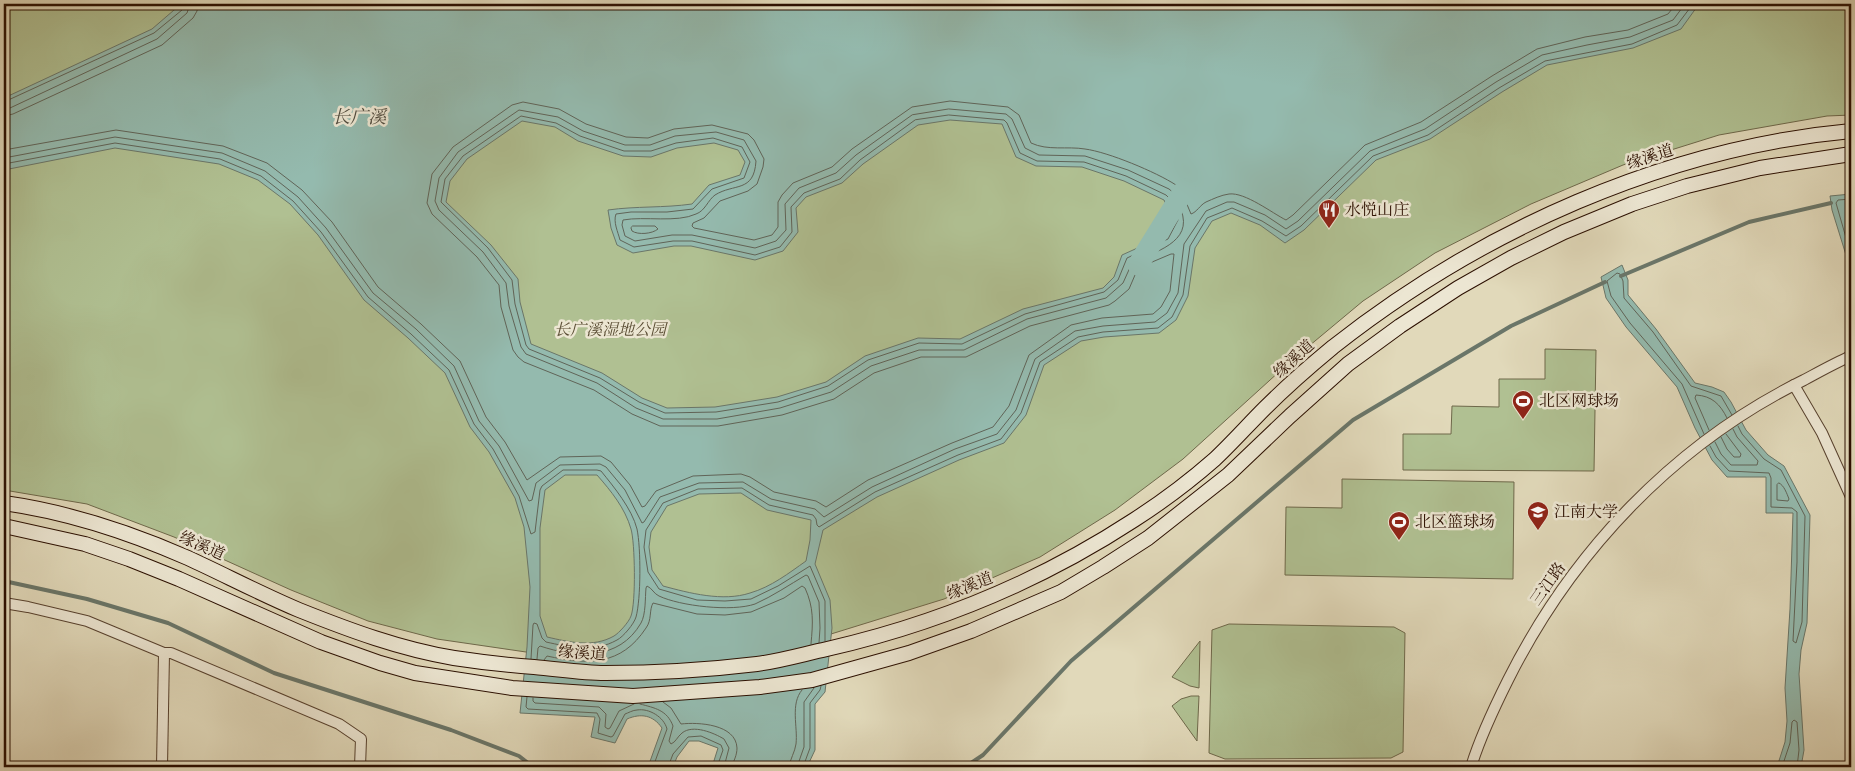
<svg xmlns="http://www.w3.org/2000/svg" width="1855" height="771" font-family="Cardo,'Noto Serif SC',serif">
<rect width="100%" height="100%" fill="#e1d9ba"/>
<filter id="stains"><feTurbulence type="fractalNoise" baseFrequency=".004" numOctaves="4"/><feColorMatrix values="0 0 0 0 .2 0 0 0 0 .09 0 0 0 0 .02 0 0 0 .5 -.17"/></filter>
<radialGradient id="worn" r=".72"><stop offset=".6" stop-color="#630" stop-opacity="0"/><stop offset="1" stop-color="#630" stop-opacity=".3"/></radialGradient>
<!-- green -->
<g fill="#b0c092" stroke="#6e684a">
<path d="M 4,4 L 1851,4 L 1851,115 L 1827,116 L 1719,135 L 1623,165 L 1531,204 L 1435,253 L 1363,301 L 1291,361 L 1183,459 L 1115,510 L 1040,557 L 944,599 L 831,634 L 720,652 L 609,658 L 526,652 L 437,639 L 368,621 L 291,590 L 174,537 L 87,504 L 4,490 Z"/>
<path d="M 1545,349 L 1596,350 L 1594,471 L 1403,470 L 1403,434 L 1451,434 L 1452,406 L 1499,407 L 1499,379 L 1545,379 Z"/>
<path d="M 1342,479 L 1514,482 L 1513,579 L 1285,575 L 1286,507 L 1342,508 Z"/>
<path d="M 1229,624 L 1394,627 L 1405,633 L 1403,752 L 1391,758 L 1225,759 L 1209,753 L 1212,630 Z"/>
<path d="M 1200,641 L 1199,688 L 1190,686 L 1172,677 Z"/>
<path d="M 1191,696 L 1199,696 L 1197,741 L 1172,706 L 1181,699 Z"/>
</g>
<!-- water -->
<g fill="#94baae" stroke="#6a7669" fill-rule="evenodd">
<path d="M 181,4 L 1699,4 L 1681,29 L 1633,48 L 1547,65 L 1502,92 L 1430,139 L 1376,160 L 1304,230 L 1285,243 L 1260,225 L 1231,213 L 1212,221 L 1195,248 L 1188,296 L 1176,320 L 1159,333 L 1104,337 L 1081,341 L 1044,365 L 1026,415 L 1004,443 L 959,460 L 877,497 L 823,530 L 815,564 L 830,600 L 832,628 L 825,692 L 815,704 L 815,750 L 807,767 L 712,767 L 718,748 L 699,741 L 689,741 L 677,757 L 673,767 L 648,767 L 662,728 C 653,715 641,713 627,719 L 615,743 L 591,737 L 595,717 L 520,713 L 527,647 L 530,587 L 524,527 L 515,498 L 489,452 L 470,427 L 445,373 L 408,338 L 364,300 L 318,235 L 290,204 L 258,180 L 219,164 L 115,148 L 4,170 L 4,98 L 152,29 ZM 950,120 L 1002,124 L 1016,157 L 1036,166 L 1082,167 L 1124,181 L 1164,200 L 1173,221 L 1164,236 L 1122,255 L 1114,277 L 1103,288 L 1023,309 L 960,339 L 918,338 L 865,356 L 826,382 L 777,397 L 715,407 L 667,408 L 642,398 L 602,373 L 531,344 L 520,302 L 518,279 L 491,245 L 446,202 L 450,181 L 467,159 L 522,121 L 555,127 L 578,141 L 623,156 L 651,157 L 677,148 L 714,143 L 738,150 L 745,162 L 740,175 L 709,185 L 692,204 C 664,208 636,206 608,210 L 611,228 L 617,245 L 633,253 L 674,246 L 691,246 L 755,260 L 783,251 L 798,232 L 796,208 L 806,197 L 842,183 L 863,164 L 918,125 ZM 565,475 L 597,475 C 611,491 625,508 631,529 C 635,542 636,603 631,616 C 629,622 619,633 614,636 C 593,648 569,642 547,637 L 540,616 L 540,528 L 545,490 ZM 741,493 L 767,510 L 811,520 L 810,540 L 806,561 C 789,573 771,587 750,593 C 723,602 689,593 663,586 L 652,570 L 649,547 L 651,532 L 667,506 L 699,494 Z"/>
<path d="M 1851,194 L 1851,271 L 1832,210 L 1830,196 Z"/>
<path d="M 1622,265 L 1628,280 L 1628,295 L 1656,329 L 1695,383 L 1712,387 L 1724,392 L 1731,402 L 1746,430 L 1768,455 L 1784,466 L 1810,515 L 1807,623 L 1801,650 L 1799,674 L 1804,750 L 1801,767 L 1777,767 L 1785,742 L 1787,721 L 1785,688 L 1790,609 L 1793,513 L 1766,513 L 1766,477 L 1727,477 L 1712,460 L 1695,428 L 1677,387 L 1626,327 L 1606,298 L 1601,277 Z"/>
</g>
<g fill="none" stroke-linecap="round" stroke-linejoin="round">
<!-- shore -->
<g stroke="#606458" stroke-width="1">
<path d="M 4,102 L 154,33 L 182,10 L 184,4"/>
<path d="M 4,109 L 10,108 L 157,39 L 187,13 L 190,4"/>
<path d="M 949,109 L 1006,114 L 1012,119 L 1025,148 L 1039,155 L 1085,156 L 1128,170 L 1169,189 C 1176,194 1178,202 1181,210 C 1194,243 1153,252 1132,263 L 1123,283 L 1106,298 L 1027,319 L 964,350 L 919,350 L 871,366 L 831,392 L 780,408 L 717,419 L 663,419 L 636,408 L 597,383 L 526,354 L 521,347 L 509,306 L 506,283 L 483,252 L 439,210 L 435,201 L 439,178 L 458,152 L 519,110 L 558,117 L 583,131 L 625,145 L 650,145 L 675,136 L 716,132 L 744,140 L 756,161 C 754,193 734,183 715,195 C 708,200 705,211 696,214 C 677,223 644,216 623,220 L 622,225 L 625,236 L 635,241 L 672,235 L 692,235 L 755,248 L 776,241 L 786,230 L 785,204 L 799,188 L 836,173 L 856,155 L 912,115 Z"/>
<path d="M 949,115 L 1004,120 L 1007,123 L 1020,153 L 1037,161 L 1084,162 L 1126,176 L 1166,195 L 1169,198 L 1178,220 L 1168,239 L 1127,258 L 1118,280 L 1104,292 L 1025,314 L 962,344 L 919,343 L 868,360 L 828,386 L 778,402 L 716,412 L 665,413 L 639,402 L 600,378 L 529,349 L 526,345 L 515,304 L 512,280 L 488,248 L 441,202 L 445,179 L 463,156 L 521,116 L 556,123 L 580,136 L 624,151 L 651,151 L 676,143 L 713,138 L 742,147 L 750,162 L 744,178 L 712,189 L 693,209 L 667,212 L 631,212 L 616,214 C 613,222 618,232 620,240 L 634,247 L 673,241 L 692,241 L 755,255 L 780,247 L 792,232 L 791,207 L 804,193 L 840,179 L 860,160 L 915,120 Z"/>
<path d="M 4,116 L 13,114 L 162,45 L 193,18 L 197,11 L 198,4"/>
<path d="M 4,150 L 116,130 L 223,146 L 267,163 L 302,190 L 332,222 L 378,287 L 421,324 L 460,361 L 486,417 L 505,442 L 527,480 L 560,457 L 601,456 L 611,462 L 630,485 L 642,507 L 645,506 L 656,491 L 693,476 L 741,474 L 750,477 L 774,492 L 816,501 L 826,507 L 868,480 L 952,443 L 993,427 L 1009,406 L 1029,355 L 1071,325 L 1102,318 L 1153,314 L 1161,307 L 1170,291 L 1174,254 L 1171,254 L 1138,268 L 1129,289 L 1115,301 L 1109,305 L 1030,326 L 966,357 L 921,357 L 874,373 L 834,399 L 782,415 L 718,426 L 660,426 L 632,414 L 594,390 L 524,362 L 518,357 L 513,350 L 501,307 L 499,285 L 477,257 L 432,214 L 427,203 L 432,174 L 453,147 L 512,105 L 523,102 L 559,109 L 586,124 L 626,137 L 648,138 L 674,129 L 712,125 L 748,134 L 754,140 L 764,159 L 763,167 L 757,184 L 748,191 L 720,201 L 704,218 L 693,223 L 692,226 L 694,228 L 754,240 L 772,235 L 778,227 L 778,202 L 782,195 L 793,183 L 832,167 L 852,149 L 912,107 L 950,101 L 1008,107 L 1019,115 L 1031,143 C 1048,151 1067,146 1085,149 C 1108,152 1156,172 1176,185 L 1181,190 L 1191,214 C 1197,212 1200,205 1206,202 C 1213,199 1221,195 1229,194 C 1245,192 1272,213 1286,220 L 1293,215 L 1365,145 L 1421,122 L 1492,76 L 1537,49 L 1585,37 L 1628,30 L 1668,14 L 1676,4"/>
<path d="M 4,158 L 115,137 L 222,153 L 265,171 L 298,197 L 326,228 L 373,293 L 416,329 L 454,366 L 479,421 L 499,446 L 529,501 L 532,500 L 536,483 L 560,465 L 600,464 L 606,467 L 625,490 L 642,523 L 644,522 L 660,497 L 699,483 L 743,482 L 771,499 L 815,509 L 824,517 L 872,487 L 955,449 L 997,434 L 1016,410 L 1035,359 L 1075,331 L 1103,326 L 1155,322 L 1167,313 L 1178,293 L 1184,244 L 1206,211 L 1227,202 L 1234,202 L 1265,215 L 1286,229 L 1298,221 L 1370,151 L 1425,129 L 1496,82 L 1542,55 L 1587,45 L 1630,37 L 1673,20 L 1685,4"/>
<path d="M 4,164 L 115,143 L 220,159 L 261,176 L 293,201 L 321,232 L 368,297 L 411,334 L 449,370 L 474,424 L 493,449 L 519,496 L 531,534 L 535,532 L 540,490 L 542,486 L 563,470 L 597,470 L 601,471 C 614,487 632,509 637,529 C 641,548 641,599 636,617 C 634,624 623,637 617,640 C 594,653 569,647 546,642 L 542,638 L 537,624 L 534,623 L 533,625 L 531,659"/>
<path d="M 1851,199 L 1838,200 L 1836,203 L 1851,255"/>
<path d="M 633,226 L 655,226 L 658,229 C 652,234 638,235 632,231 L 631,228 Z"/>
<path d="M 1709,430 L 1695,398 L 1696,395 C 1712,396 1720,404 1727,418"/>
<path d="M 1704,434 L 1682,384 L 1630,323 L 1611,296 L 1607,281 L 1617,273 L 1620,274 L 1623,281 L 1624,298 L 1653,332 L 1691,386 L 1721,396 L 1732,415"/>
<path d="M 1721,437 L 1727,449 L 1734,457 L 1740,457 L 1741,454 L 1726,434"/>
<path d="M 1715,442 L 1721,454 L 1731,465 L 1757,465 L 1758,461 L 1737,437 L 1733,429"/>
<path d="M 1710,446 L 1716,457 L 1729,471 L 1769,473 L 1771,478 L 1771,507 L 1792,508 L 1797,512 L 1797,562 L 1793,641 L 1796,643 L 1802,622 L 1805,516 L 1781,470 L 1764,459 L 1742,434 L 1738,426"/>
<path d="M 1779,483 C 1784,485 1787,494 1789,499 L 1788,501 L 1777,500 L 1777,485 Z"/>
<path d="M 825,641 L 825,601 L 810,566 L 778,586 L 751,599 L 725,601 L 697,600 L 659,589 L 648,572 L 644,547 L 646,530 L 663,503 L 698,489 L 742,488 L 769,505 L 813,515 L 816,519 L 817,525 L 819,527 L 875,492 L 958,455 L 1001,439 L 1021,413 L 1040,362 L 1078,337 L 1103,332 L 1158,328 L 1172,317 L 1183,295 L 1190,246 L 1207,218 L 1232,208 L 1262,221 L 1286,236 L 1301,226 L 1373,156 L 1428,135 L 1499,88 L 1545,61 L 1632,44 L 1677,25 L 1693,4"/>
<path d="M 537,659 L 538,648 L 540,646 C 576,658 619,661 641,623 C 646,614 645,598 646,588 L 647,586 C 652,588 654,594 659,596 C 680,606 732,612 755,604 C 773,596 789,585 806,575 L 808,576 L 819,602 L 820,628 L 819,643"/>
<path d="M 544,660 L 547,656 C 588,665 621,666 646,628 C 652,620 649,610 653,603 L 697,614 L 725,615 L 751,612 L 784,598 L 802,586 L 805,588 C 814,608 813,622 811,644"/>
<path d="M 527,697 L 526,707 L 528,709 L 597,713 L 600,719 L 598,733 L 611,737 L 613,736 L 625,714 C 628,713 633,710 637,710 C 649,708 664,717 667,729 L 653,767"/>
<path d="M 533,698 L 533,701 L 535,703 L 599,707 L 606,714 L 605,727 L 608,729 L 610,728 L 619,711 L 634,704"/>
<path d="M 663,702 L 671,708 L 681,724 C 698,722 736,724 737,748 C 737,755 734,761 731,767"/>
<path d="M 640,704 C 655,708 667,710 673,726 L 669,741 L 671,744 C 676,742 677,737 682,733 C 693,724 714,733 724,739 L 729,748 L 724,767"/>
<path d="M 668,767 L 673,754 L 688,737 L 701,736 L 721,745 L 723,750 L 717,767"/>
<path d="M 789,767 C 790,759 795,752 796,744 C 798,727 790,704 802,690"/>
<path d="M 797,767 L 804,747 L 804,702 L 814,688"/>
<path d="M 803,767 L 810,748 L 810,703 L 820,690 L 821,686"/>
<path d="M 1782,767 L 1790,743 L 1792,722 L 1794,720 L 1797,722 L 1799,750 L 1797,767"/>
</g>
<!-- stream -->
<g stroke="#6a7669" stroke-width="4">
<path d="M 1621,276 L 1749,222 L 1831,203"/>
<path d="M 4,581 L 87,599 L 168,623 L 274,673 L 451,730 L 519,756 L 533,767"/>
<path d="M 965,767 L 983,755 L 1071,661 L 1353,420 L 1511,326 L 1605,282"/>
</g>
<!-- river -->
<path stroke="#94baae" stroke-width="21" d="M 1138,265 L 1185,189"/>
<!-- minor casing -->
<g stroke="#58422f" stroke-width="12">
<g id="minor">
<path d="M 1794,385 L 1822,433 L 1851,497"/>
<path d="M 4,603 L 28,607 L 87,621 L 164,653 L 171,653 L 339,724 L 361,739 L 360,767"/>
<path d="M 162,767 L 164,653"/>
<path d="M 1471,767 C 1480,737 1494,708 1508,680 C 1572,552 1674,444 1804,380 C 1819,372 1835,363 1851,356"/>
</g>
</g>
<!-- secondary casing -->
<g stroke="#2b0f01" stroke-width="16">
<g id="secondary">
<path d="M 4,503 C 68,512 129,532 188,558 C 225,575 261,594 299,610 C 349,630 400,649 454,658 C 480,662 507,665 534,667 C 558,669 582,673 605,673 C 656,673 707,670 757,664 C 780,661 804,654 827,649 C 937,624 1039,582 1134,520 C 1162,502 1190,481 1215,459 C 1232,443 1248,425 1265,408 C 1286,387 1310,366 1333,347 C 1480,231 1664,148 1851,131"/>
<path d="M 4,526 L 85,544 L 129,559 L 179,579 L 321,642 L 380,663 L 415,673 L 512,688 L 633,696 L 760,687 L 812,680 L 909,653 L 971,631 L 1061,592 L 1103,567 L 1148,538 L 1228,475 L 1290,416 L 1348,364 L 1400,326 L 1458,288 L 1511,258 L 1564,232 L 1632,204 L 1687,186 L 1760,168 L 1851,154"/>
</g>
</g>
<!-- minor -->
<use href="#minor" stroke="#ece6d2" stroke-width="10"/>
<!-- secondary -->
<use href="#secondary" stroke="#ece6d2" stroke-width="14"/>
</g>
<!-- icons -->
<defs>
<g id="restaurant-pin" transform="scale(1.125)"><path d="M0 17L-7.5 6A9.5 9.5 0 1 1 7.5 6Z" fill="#8f2418" stroke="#ece6d2"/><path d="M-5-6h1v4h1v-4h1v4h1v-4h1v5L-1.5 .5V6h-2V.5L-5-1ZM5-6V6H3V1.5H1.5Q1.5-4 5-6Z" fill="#fff"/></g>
<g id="stadium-pin" transform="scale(1.125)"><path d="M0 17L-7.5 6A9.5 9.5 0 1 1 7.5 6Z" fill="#8f2418" stroke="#ece6d2"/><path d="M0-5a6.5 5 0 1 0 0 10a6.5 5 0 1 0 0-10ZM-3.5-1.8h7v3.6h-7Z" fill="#fff"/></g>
<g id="university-pin" transform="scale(1.125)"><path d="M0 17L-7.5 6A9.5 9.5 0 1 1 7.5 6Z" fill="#8f2418" stroke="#ece6d2"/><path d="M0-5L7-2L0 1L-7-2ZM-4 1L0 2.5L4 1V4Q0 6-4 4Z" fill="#fff"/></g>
</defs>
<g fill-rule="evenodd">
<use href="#restaurant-pin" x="1329" y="210"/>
<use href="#stadium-pin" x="1523" y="401"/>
<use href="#university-pin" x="1538" y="512"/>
<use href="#stadium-pin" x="1399" y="522"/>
</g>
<g text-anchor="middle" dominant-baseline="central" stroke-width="5" stroke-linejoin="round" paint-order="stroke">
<!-- street labels -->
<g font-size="16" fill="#2b0f01" stroke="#ece6d2">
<text transform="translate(1650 157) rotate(-18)">缘溪道</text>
<text transform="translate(1294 359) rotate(-42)">缘溪道</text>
<text transform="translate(202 546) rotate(24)">缘溪道</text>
<text transform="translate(1548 584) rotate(-55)">三江路</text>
<text transform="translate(970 586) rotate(-22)">缘溪道</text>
<text transform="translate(582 653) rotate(4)">缘溪道</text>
</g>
<!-- poi labels -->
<g font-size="16" fill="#2b0f01" stroke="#ece6d2" text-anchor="start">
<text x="1345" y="210">水悦山庄</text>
<text x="1539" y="401">北区网球场</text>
<text x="1554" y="512">江南大学</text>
<text x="1415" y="522">北区篮球场</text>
</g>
<!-- park labels -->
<g font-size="16" font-style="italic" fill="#5a4d34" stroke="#ece6d2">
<text x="610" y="330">长广溪湿地公园</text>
</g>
<!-- water labels -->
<g font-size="18" font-style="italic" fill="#504b3e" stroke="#ece6d2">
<text x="359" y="117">长广溪</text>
</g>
</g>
<!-- margin -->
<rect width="1855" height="771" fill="none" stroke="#e1d9ba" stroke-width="20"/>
<rect x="5" y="5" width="1845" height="761" fill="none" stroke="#2b0f01" stroke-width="2.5"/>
<rect x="10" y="10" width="1835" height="751" fill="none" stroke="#2b0f01"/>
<rect width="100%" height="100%" filter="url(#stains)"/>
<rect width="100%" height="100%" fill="url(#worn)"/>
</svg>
